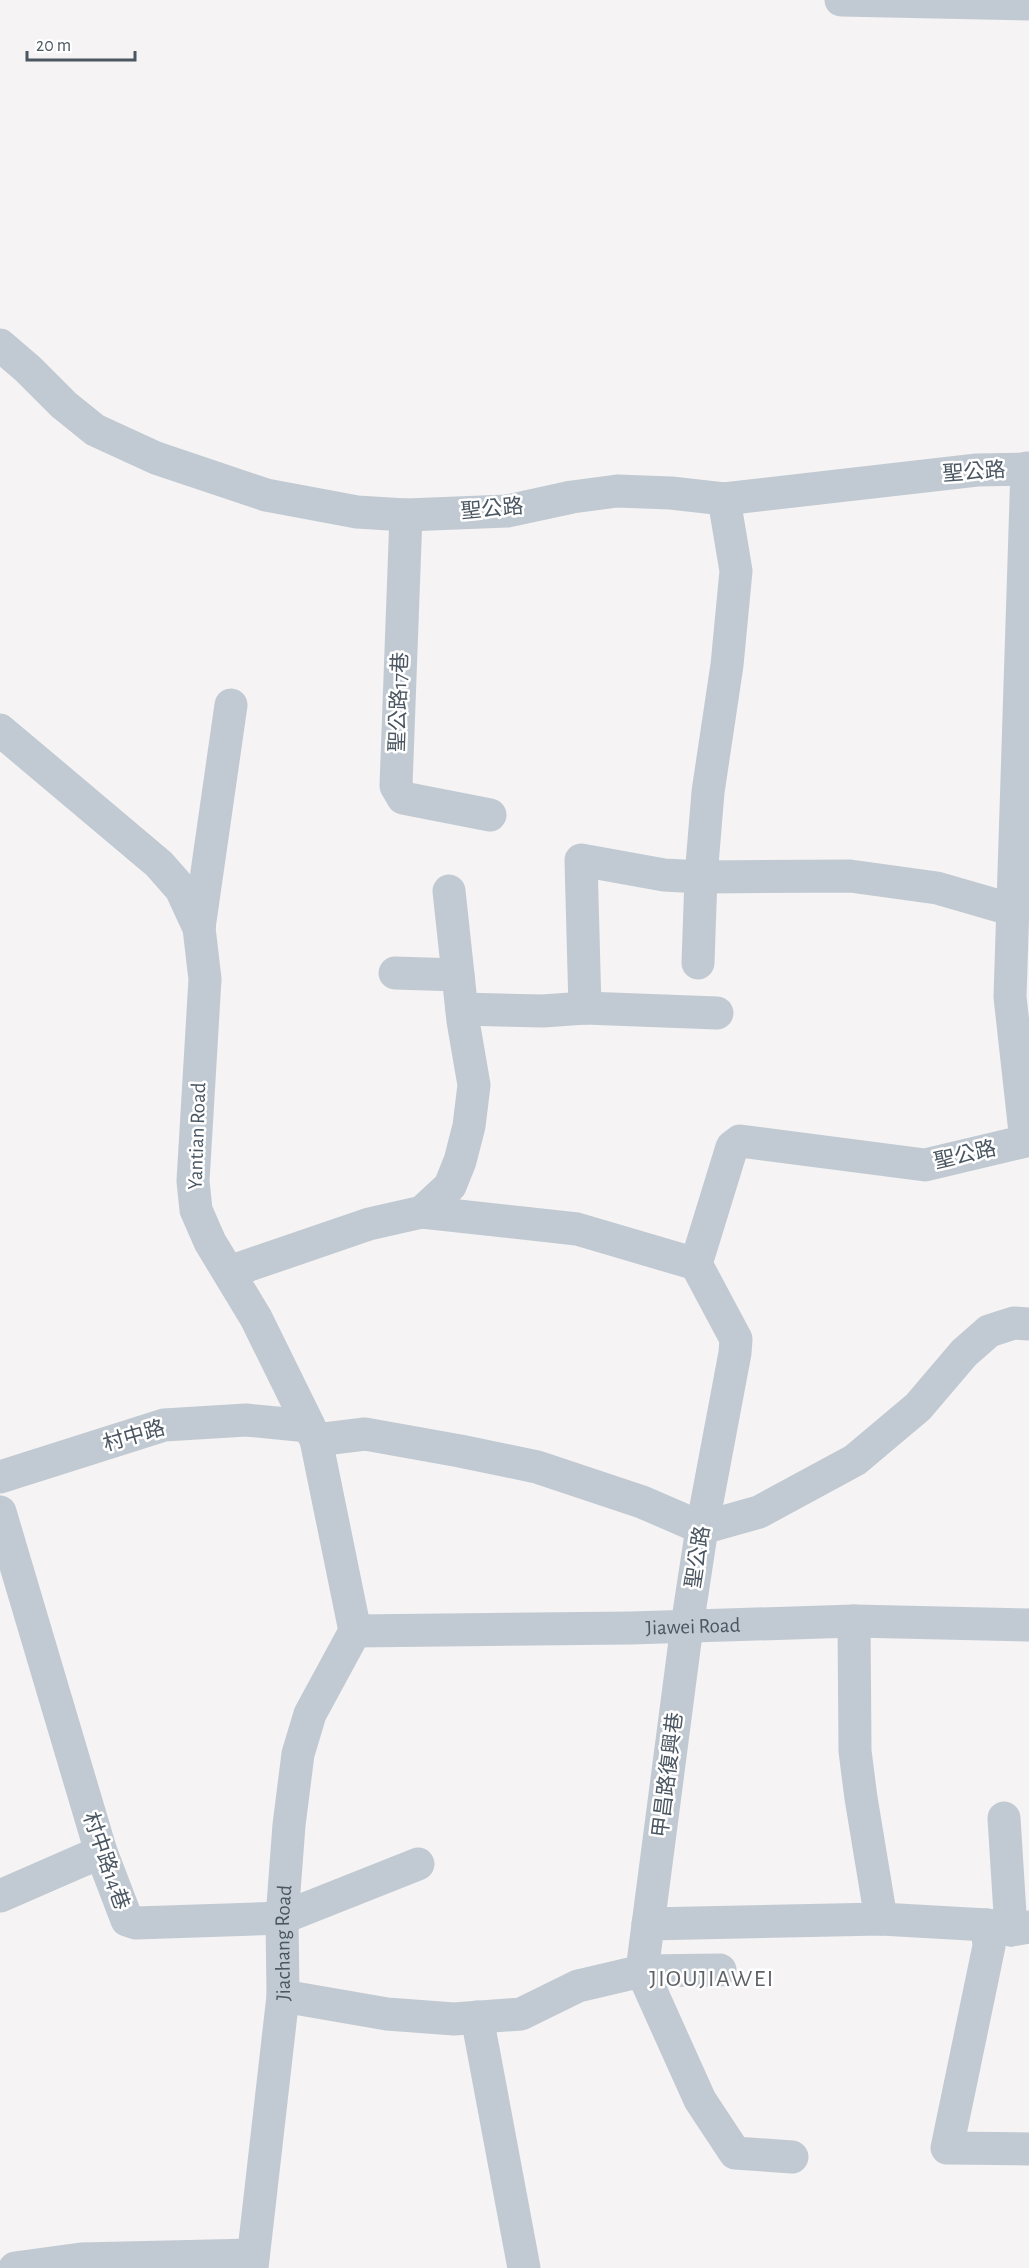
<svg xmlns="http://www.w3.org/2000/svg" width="1029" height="2268" font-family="'Alegreya Sans','Noto Sans TC',sans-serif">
<rect width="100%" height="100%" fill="#f5f3f3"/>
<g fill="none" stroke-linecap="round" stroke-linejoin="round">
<!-- minor -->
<g stroke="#c1cad2" stroke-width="33">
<path d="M 841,0 L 1029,4"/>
<path d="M 0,345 L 28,369 L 64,405 L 95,430 L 156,458 L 266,495 L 357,512 L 406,515 L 507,511 L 572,497 L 617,491 L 671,493 L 724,499 L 977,470 L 1029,469"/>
<path d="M 406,515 L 396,786 L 403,798 L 490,815"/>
<path d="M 0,730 L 159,864 L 181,889 L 199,928 L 205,979 L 193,1181 L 196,1210 L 210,1242 L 256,1318 L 316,1440 L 355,1631"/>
<path d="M 199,928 L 231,705"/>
<path d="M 698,963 L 701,877 L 708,792 L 727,665 L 736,571 L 724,499"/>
<path d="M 395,973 L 458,975"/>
<path d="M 585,1008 L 581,860 L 664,875 L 701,877 L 850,876 L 937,888 L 1013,910"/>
<path d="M 462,1009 L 543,1011 L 585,1008 L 717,1013"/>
<path d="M 422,1212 L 577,1229 L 696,1264"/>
<path d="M 229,1272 L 369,1224 L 422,1212 L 450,1186 L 460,1161 L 469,1126 L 474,1085 L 463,1021 L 449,891"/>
<path d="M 316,1440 L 365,1434 L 460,1451 L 537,1467 L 642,1502 L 702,1528 L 759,1512 L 855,1460 L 918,1407 L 964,1353 L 989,1331 L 1014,1323 L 1029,1324"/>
<path d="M 0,1477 L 164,1425 L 246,1420 L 308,1426"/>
<path d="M 0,1512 L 101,1852 L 127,1920 L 136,1923 L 282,1918 L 418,1864"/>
<path d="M 854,1621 L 855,1751 L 861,1798 L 881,1919"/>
<path id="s1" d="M 355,1631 L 631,1628 L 854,1621 L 1029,1625"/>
<path d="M 1004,1818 L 1011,1930 L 1029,1927"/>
<path d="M 0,1896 L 101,1852"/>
<path d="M 648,1924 L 881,1919 L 987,1925 L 1011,1930"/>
<path d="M 987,1925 L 989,1946 L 947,2148 L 1029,2149"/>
<path d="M 283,1996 L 387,2014 L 454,2019 L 521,2014 L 578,1986 L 642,1971 L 720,1970"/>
<path d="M 477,2017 L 524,2268"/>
<path d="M 792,2157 L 735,2153 L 700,2100 L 642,1971 L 687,1626 L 702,1528 L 735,1353 L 736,1339 L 696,1264 L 732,1147 L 740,1141 L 925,1165 L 1026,1141 L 1010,997 L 1027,468"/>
<path d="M 15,2268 L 81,2259 L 253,2255"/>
<path id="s2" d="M 252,2268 L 283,1996 L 282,1918 L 289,1825 L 298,1754 L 310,1714 L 355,1631"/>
</g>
</g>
<g text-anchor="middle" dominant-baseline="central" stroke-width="5" stroke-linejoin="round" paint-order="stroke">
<!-- street labels -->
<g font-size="21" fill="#4a5661" stroke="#fff">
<text transform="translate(974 472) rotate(-4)">聖公路</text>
<text transform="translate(492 509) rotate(-5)">聖公路</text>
<text transform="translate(399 702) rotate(-88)">聖公路17巷</text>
<text transform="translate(197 1136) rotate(-88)">Yantian Road</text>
<text transform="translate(965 1155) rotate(-13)">聖公路</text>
<text transform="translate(134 1436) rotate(-16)">村中路</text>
<text transform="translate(698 1557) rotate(-81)">聖公路</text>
<text stroke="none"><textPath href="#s1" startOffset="338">Jiawei Road</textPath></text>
<text transform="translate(668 1775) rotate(-83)">甲昌路復興巷</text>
<text transform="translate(106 1861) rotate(71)">村中路14巷</text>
<text stroke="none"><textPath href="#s2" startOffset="327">Jiachang Road</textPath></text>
</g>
<!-- quarter labels -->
<g font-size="24" letter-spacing="1.5" fill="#5f6368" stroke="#fff">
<text x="712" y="1979">JIOUJIAWEI</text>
</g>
</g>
<!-- scale -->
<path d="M27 51v9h108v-9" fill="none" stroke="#4a5661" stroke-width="3"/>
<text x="36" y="51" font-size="18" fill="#4a5661" stroke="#ffffff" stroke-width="4.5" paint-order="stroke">20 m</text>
</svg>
